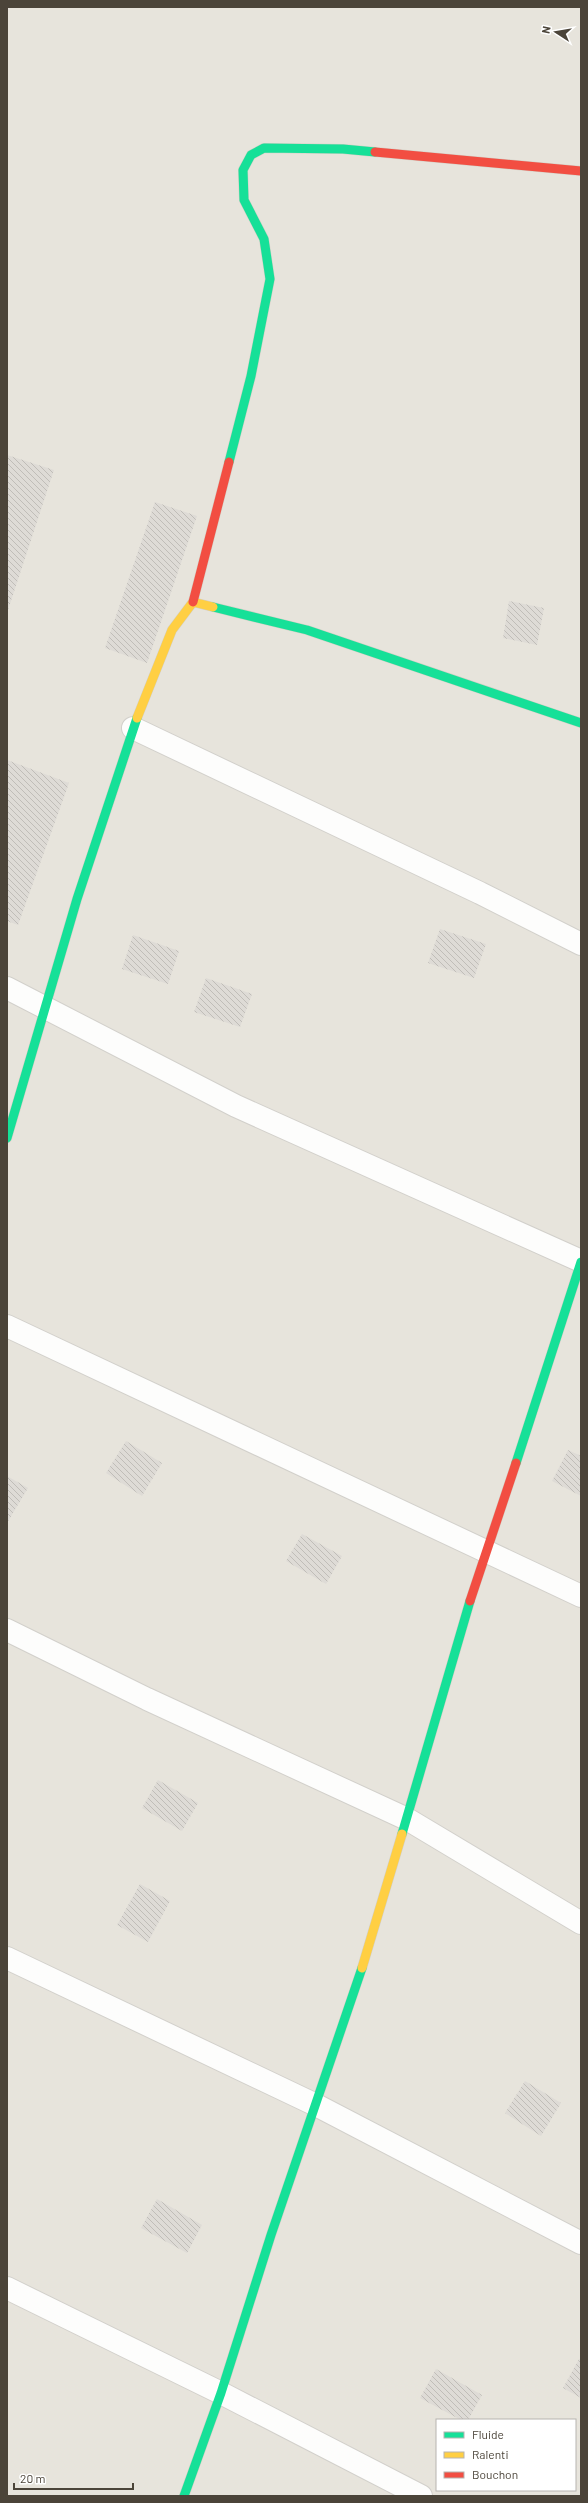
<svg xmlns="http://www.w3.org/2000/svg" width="588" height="2503" font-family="Barlow,sans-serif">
<defs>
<pattern id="building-back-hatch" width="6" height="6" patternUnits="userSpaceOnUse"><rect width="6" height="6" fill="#dedbd6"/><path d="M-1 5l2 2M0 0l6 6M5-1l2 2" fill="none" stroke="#c0bdb8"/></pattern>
</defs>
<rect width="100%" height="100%" fill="#f4f2ee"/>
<!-- residential -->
<path fill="#e7e4dc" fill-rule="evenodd" d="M 7,7 L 581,7 L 581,2496 L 7,2496 ZM 437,2420 L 575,2420 L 575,2490 L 437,2490 Z"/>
<!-- building -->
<g fill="url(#building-back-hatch)">
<path d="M 7,455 L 54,470 L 7,613 Z"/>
<path d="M 155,502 L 197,516 L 147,663 L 105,648 Z"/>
<path d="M 509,601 L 544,608 L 537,645 L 503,638 Z"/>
<path d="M 7,760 L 69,783 L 18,925 L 7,921 Z"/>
<path d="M 440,929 L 486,944 L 474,978 L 428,963 Z"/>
<path d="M 133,935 L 179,951 L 168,984 L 122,969 Z"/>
<path d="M 206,978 L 252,994 L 240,1027 L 194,1012 Z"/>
<path d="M 126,1441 L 162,1463 L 142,1496 L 106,1473 Z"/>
<path d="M 568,1450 L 581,1456 L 581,1496 L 552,1481 Z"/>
<path d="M 7,1476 L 28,1488 L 7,1523 Z"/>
<path d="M 302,1534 L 342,1556 L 326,1584 L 286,1561 Z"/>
<path d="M 158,1780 L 198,1803 L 182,1831 L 142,1808 Z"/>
<path d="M 140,1884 L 170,1901 L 148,1942 L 117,1925 Z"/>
<path d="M 525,2081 L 561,2103 L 541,2136 L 505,2113 Z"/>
<path d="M 157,2199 L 202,2225 L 187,2253 L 141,2228 Z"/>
<path d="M 579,2359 L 581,2360 L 581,2398 L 563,2388 Z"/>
<path d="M 436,2369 L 482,2395 L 468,2420 L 461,2420 L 420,2398 Z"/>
</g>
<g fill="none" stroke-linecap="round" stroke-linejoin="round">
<!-- street casing -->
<g stroke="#d2d0cb" stroke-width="24">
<g id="street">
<path d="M 133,728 L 480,893 L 581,944"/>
<path d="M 7,988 L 236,1106 L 581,1261"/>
<path d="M 7,1326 L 581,1596"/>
<path d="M 7,1630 L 147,1699 L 407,1819 L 581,1923"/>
<path d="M 7,1958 L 316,2105 L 581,2243"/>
<path d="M 7,2288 L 221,2393 L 421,2496"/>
</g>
</g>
<!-- fast casing -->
<g stroke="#d3cfc5" stroke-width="10">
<g id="fast">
<path d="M 229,462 L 251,376 L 270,279 L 264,239 L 244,200 L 243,170 L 251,155 L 264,148 L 343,149 L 375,152"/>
<path d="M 213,607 L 307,630 L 581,723"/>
<path d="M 7,1138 L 77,899 L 137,718"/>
<path d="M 516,1463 L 581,1262"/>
<path d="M 402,1834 L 470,1601"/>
<path d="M 184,2496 L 221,2393 L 271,2235 L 362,1968"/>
</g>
</g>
<!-- slow casing -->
<g stroke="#d3cfc5" stroke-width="10">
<g id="slow">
<path d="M 137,718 L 172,630 L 193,602 L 213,607"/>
<path d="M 362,1968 L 402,1834"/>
</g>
</g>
<!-- jam casing -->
<g stroke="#d3cfc5" stroke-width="10">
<g id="jam">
<path d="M 375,152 L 581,171"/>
<path d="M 193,602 L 229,462"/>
<path d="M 470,1601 L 516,1463"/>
</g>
</g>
<!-- street -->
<use href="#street" stroke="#fdfdfc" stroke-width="22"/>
<!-- fast -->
<use href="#fast" stroke="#16e098" stroke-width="9"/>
<!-- slow -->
<use href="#slow" stroke="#ffcf43" stroke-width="9"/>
<!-- jam -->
<use href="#jam" stroke="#f24e42" stroke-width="9"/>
</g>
<!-- border -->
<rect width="588" height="2503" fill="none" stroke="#4b4439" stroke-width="16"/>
<!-- legend -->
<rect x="436" y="2419" width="140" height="72" fill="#ffffff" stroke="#b7b4b0"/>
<rect x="444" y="2432" width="20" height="6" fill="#16e098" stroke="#b7b4b0"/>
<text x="472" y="2439" font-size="12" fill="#4b4439">Fluide</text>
<rect x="444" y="2452" width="20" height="6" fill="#ffcf43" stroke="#b7b4b0"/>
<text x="472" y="2459" font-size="12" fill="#4b4439">Ralenti</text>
<rect x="444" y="2472" width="20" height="6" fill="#f24e42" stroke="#b7b4b0"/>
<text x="472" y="2479" font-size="12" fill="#4b4439">Bouchon</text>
<!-- north arrow -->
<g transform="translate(556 32) rotate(282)" stroke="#ffffff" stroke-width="3" paint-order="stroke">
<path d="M0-3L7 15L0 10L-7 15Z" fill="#4b4439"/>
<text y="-6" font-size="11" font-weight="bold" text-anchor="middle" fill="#4b4439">N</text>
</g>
<!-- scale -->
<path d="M14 2483v6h119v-6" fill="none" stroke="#4b4439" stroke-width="2"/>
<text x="20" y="2483" font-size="12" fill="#4b4439" stroke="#ffffff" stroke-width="3" paint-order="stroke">20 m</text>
</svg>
